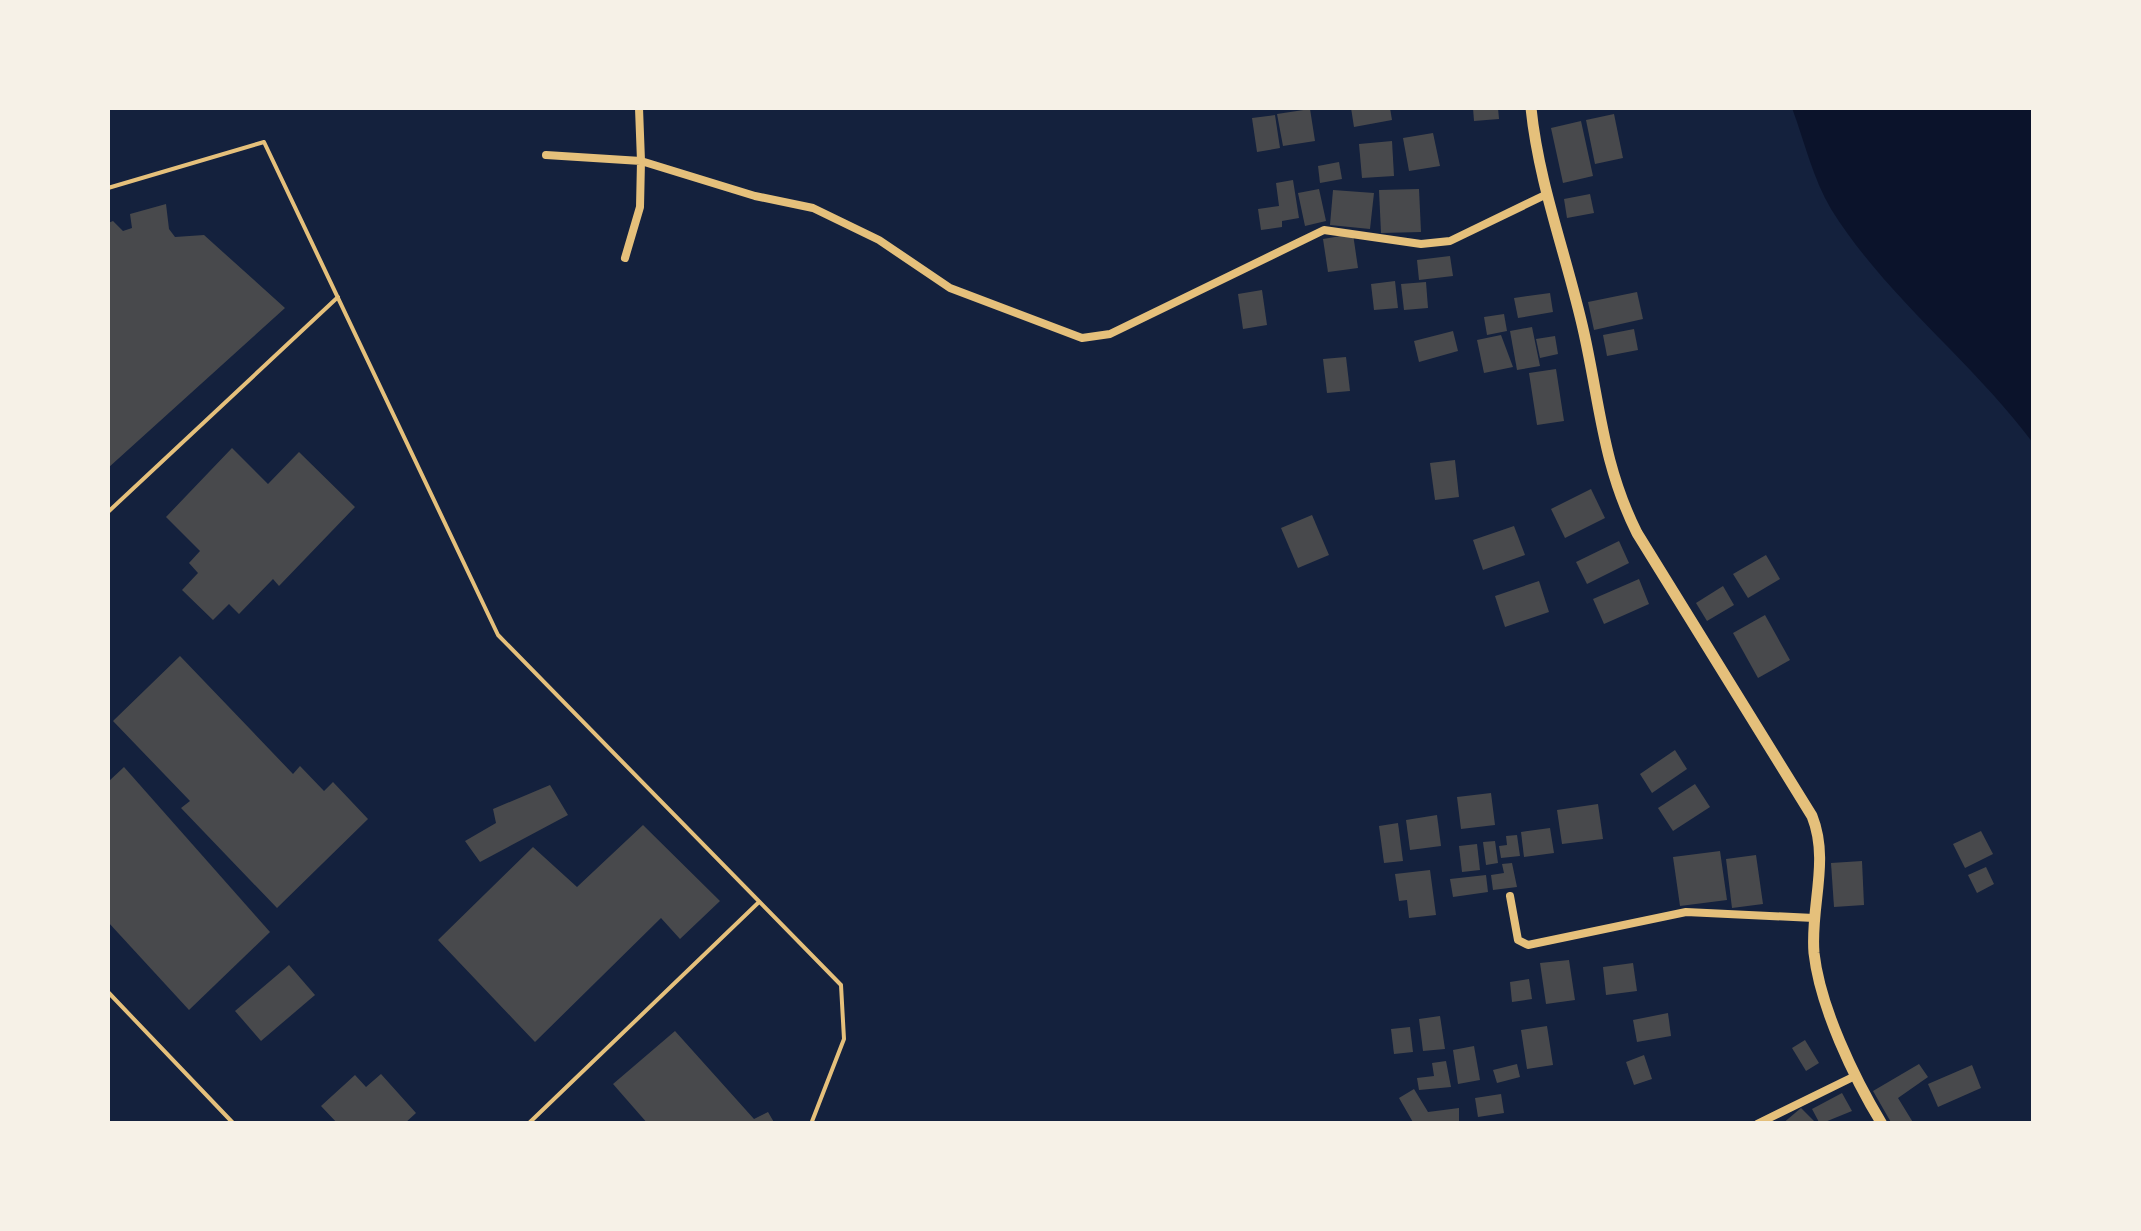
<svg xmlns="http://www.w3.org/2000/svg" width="2141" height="1231" font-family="Merriweather,serif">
<rect width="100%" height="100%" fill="#14213d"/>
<!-- water -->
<path fill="#0b132b" d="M 1792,108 L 2033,108 L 2033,443 C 1972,361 1886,297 1831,209 C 1813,179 1804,140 1792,108 Z"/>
<!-- building -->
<g fill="#48494c">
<path d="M 1351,108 L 1390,108 L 1392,120 L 1354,127 Z"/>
<path d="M 1473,108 L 1498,108 L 1499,119 L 1474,121 Z"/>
<path d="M 1310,109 L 1315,141 L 1283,146 L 1277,114 Z"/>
<path d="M 1614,114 L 1623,158 L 1595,164 L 1586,120 Z"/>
<path d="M 1275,115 L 1280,148 L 1257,152 L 1252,118 Z"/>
<path d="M 1581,121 L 1593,176 L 1563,183 L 1551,128 Z"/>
<path d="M 1433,133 L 1440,166 L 1409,171 L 1403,138 Z"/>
<path d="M 1392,141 L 1394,176 L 1362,178 L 1359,144 Z"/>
<path d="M 1339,162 L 1342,179 L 1320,183 L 1318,166 Z"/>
<path d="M 1293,180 L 1299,218 L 1282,221 L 1282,227 L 1261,230 L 1258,209 L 1279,206 L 1276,183 Z"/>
<path d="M 1319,189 L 1326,221 L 1305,226 L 1298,193 Z"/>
<path d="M 1419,189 L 1421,232 L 1381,233 L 1379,190 Z"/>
<path d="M 1333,190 L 1374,193 L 1370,229 L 1330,225 Z"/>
<path d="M 1590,194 L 1594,213 L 1567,218 L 1564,199 Z"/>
<path d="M 166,204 L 169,229 L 175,237 L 204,235 L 285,308 L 108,468 L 108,223 L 113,221 L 123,231 L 132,228 L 130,214 Z"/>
<path d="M 1353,234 L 1358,268 L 1328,272 L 1323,239 Z"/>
<path d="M 1450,256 L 1453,276 L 1419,280 L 1417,260 Z"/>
<path d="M 1395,281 L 1398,308 L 1374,310 L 1371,284 Z"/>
<path d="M 1426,282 L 1428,308 L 1404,310 L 1401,284 Z"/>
<path d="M 1262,290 L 1267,325 L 1243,329 L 1238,294 Z"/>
<path d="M 1637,292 L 1643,319 L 1594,330 L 1588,302 Z"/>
<path d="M 1550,293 L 1553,312 L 1518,318 L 1514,298 Z"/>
<path d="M 1504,314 L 1507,331 L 1487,335 L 1484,317 Z"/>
<path d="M 1532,327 L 1540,366 L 1517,370 L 1510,331 Z"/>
<path d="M 1634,329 L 1638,350 L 1607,356 L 1603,335 Z"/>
<path d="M 1453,331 L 1458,351 L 1419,362 L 1414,341 Z"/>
<path d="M 1501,335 L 1513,367 L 1484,373 L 1477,340 Z"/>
<path d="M 1555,336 L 1558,354 L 1540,358 L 1536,339 Z"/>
<path d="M 1346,357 L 1350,391 L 1327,393 L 1323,359 Z"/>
<path d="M 1556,369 L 1564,421 L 1537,425 L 1529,373 Z"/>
<path d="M 232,448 L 268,484 L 299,452 L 355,507 L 279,586 L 273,579 L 239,614 L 229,604 L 213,620 L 182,590 L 198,573 L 189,563 L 200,551 L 166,517 Z"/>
<path d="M 1455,460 L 1459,497 L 1435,500 L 1430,463 Z"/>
<path d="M 1591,489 L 1605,518 L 1565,538 L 1551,509 Z"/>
<path d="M 1312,515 L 1329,555 L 1298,568 L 1281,528 Z"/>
<path d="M 1514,526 L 1525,555 L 1483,570 L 1473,540 Z"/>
<path d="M 1619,541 L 1629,563 L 1587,584 L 1576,562 Z"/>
<path d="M 1766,555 L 1780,579 L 1748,598 L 1733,574 Z"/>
<path d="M 1639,579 L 1649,604 L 1604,624 L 1593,599 Z"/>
<path d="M 1539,581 L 1549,612 L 1505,627 L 1495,596 Z"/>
<path d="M 1723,586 L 1734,605 L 1707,621 L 1696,603 Z"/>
<path d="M 1765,615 L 1790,660 L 1758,678 L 1733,633 Z"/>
<path d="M 180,656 L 293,774 L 300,766 L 324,791 L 333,782 L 368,819 L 277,908 L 181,808 L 190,801 L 113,721 Z"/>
<path d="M 1675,750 L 1687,769 L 1652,793 L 1640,774 Z"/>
<path d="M 124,767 L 270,932 L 189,1010 L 108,922 L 108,782 Z"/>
<path d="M 1695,784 L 1710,807 L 1673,831 L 1658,808 Z"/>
<path d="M 550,785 L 568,815 L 480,862 L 465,841 L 496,823 L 493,809 Z"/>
<path d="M 1491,793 L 1495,825 L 1461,829 L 1457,797 Z"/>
<path d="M 1598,804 L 1603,839 L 1562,844 L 1557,810 Z"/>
<path d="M 1437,815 L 1441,846 L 1410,850 L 1406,820 Z"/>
<path d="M 1398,823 L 1403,861 L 1384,863 L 1379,826 Z"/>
<path d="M 643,825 L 720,901 L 680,939 L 661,918 L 535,1042 L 438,940 L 533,847 L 577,887 Z"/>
<path d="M 1550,828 L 1554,853 L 1524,857 L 1521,832 Z"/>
<path d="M 1981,831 L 1993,854 L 1965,868 L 1953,844 Z"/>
<path d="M 1517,835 L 1520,856 L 1501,858 L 1499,846 L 1507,845 L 1506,836 Z"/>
<path d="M 1495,841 L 1498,863 L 1486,865 L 1483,842 Z"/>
<path d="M 1477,844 L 1480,870 L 1462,872 L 1459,846 Z"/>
<path d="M 1720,851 L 1727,900 L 1680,906 L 1673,857 Z"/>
<path d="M 1756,855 L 1763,904 L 1732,908 L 1726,859 Z"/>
<path d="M 1862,861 L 1864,905 L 1834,907 L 1831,863 Z"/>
<path d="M 1512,863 L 1517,887 L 1493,890 L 1491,875 L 1504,873 L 1502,864 Z"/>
<path d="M 1986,867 L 1994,884 L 1977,893 L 1968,875 Z"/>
<path d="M 1430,870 L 1436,915 L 1409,918 L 1407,900 L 1399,901 L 1395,874 Z"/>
<path d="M 1486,875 L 1488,892 L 1453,897 L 1450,879 Z"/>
<path d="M 1569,960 L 1575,1000 L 1546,1004 L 1540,963 Z"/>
<path d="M 1633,963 L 1637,991 L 1606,995 L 1603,967 Z"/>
<path d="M 289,965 L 315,995 L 261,1041 L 235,1011 Z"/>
<path d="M 1529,979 L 1532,999 L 1512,1002 L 1510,982 Z"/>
<path d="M 1668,1013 L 1671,1036 L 1637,1042 L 1633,1020 Z"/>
<path d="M 1440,1016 L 1445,1049 L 1423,1051 L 1419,1019 Z"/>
<path d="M 1547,1026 L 1553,1065 L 1527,1069 L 1521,1030 Z"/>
<path d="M 1410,1027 L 1413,1052 L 1394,1054 L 1391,1029 Z"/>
<path d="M 675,1031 L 754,1119 L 768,1112 L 775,1124 L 648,1124 L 613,1084 Z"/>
<path d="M 1805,1040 L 1819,1063 L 1806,1071 L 1792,1048 Z"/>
<path d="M 1474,1046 L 1480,1080 L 1458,1084 L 1453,1050 Z"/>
<path d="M 1644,1055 L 1652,1079 L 1634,1085 L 1626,1062 Z"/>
<path d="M 1446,1061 L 1451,1087 L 1419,1090 L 1417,1078 L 1434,1076 L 1432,1063 Z"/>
<path d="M 1517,1064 L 1520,1077 L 1497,1083 L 1493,1070 Z"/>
<path d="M 1919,1064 L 1928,1077 L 1898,1098 L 1914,1124 L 1892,1124 L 1873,1091 Z"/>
<path d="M 1972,1065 L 1981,1088 L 1938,1107 L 1928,1084 Z"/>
<path d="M 381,1074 L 416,1113 L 404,1124 L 338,1124 L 321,1106 L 355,1075 L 366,1087 Z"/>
<path d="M 1414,1089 L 1428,1112 L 1459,1108 L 1459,1124 L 1414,1124 L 1399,1098 Z"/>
<path d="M 1842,1093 L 1852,1111 L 1820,1124 L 1812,1109 Z"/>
<path d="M 1501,1094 L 1504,1113 L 1478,1117 L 1475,1098 Z"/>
<path d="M 1801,1108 L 1817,1124 L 1782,1124 Z"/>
</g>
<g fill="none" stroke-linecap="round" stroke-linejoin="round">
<!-- service -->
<g stroke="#e5c07b" stroke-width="4">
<path d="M 108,188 L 264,142 L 498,635 L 841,985 L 844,1039 L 811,1124"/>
<path d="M 108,512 L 338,297"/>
<path d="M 108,992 L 234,1124"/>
<path d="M 528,1124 L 759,902"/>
</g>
<!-- minor -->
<g stroke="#e5c07b" stroke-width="8">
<path d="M 639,108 L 641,161 L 755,196 L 813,208 L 879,240 L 950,288 L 1082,338 L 1110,334 L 1324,230 L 1421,244 L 1450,241 L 1545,195"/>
<path d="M 546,155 L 641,161 L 640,207 L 625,258"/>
<path d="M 1510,896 L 1518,940 L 1528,945 L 1686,912 L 1814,918"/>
<path d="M 1757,1124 L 1855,1076"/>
</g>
<!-- secondary -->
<path stroke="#e5c07b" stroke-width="11" d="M 1531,108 C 1539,186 1567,256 1584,333 C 1600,405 1603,465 1637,533 L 1812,816 C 1830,861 1810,907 1814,953 C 1820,1007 1854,1078 1882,1124"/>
</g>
<!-- border -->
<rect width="2141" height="1231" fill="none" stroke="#f6f1e7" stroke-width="220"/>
</svg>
